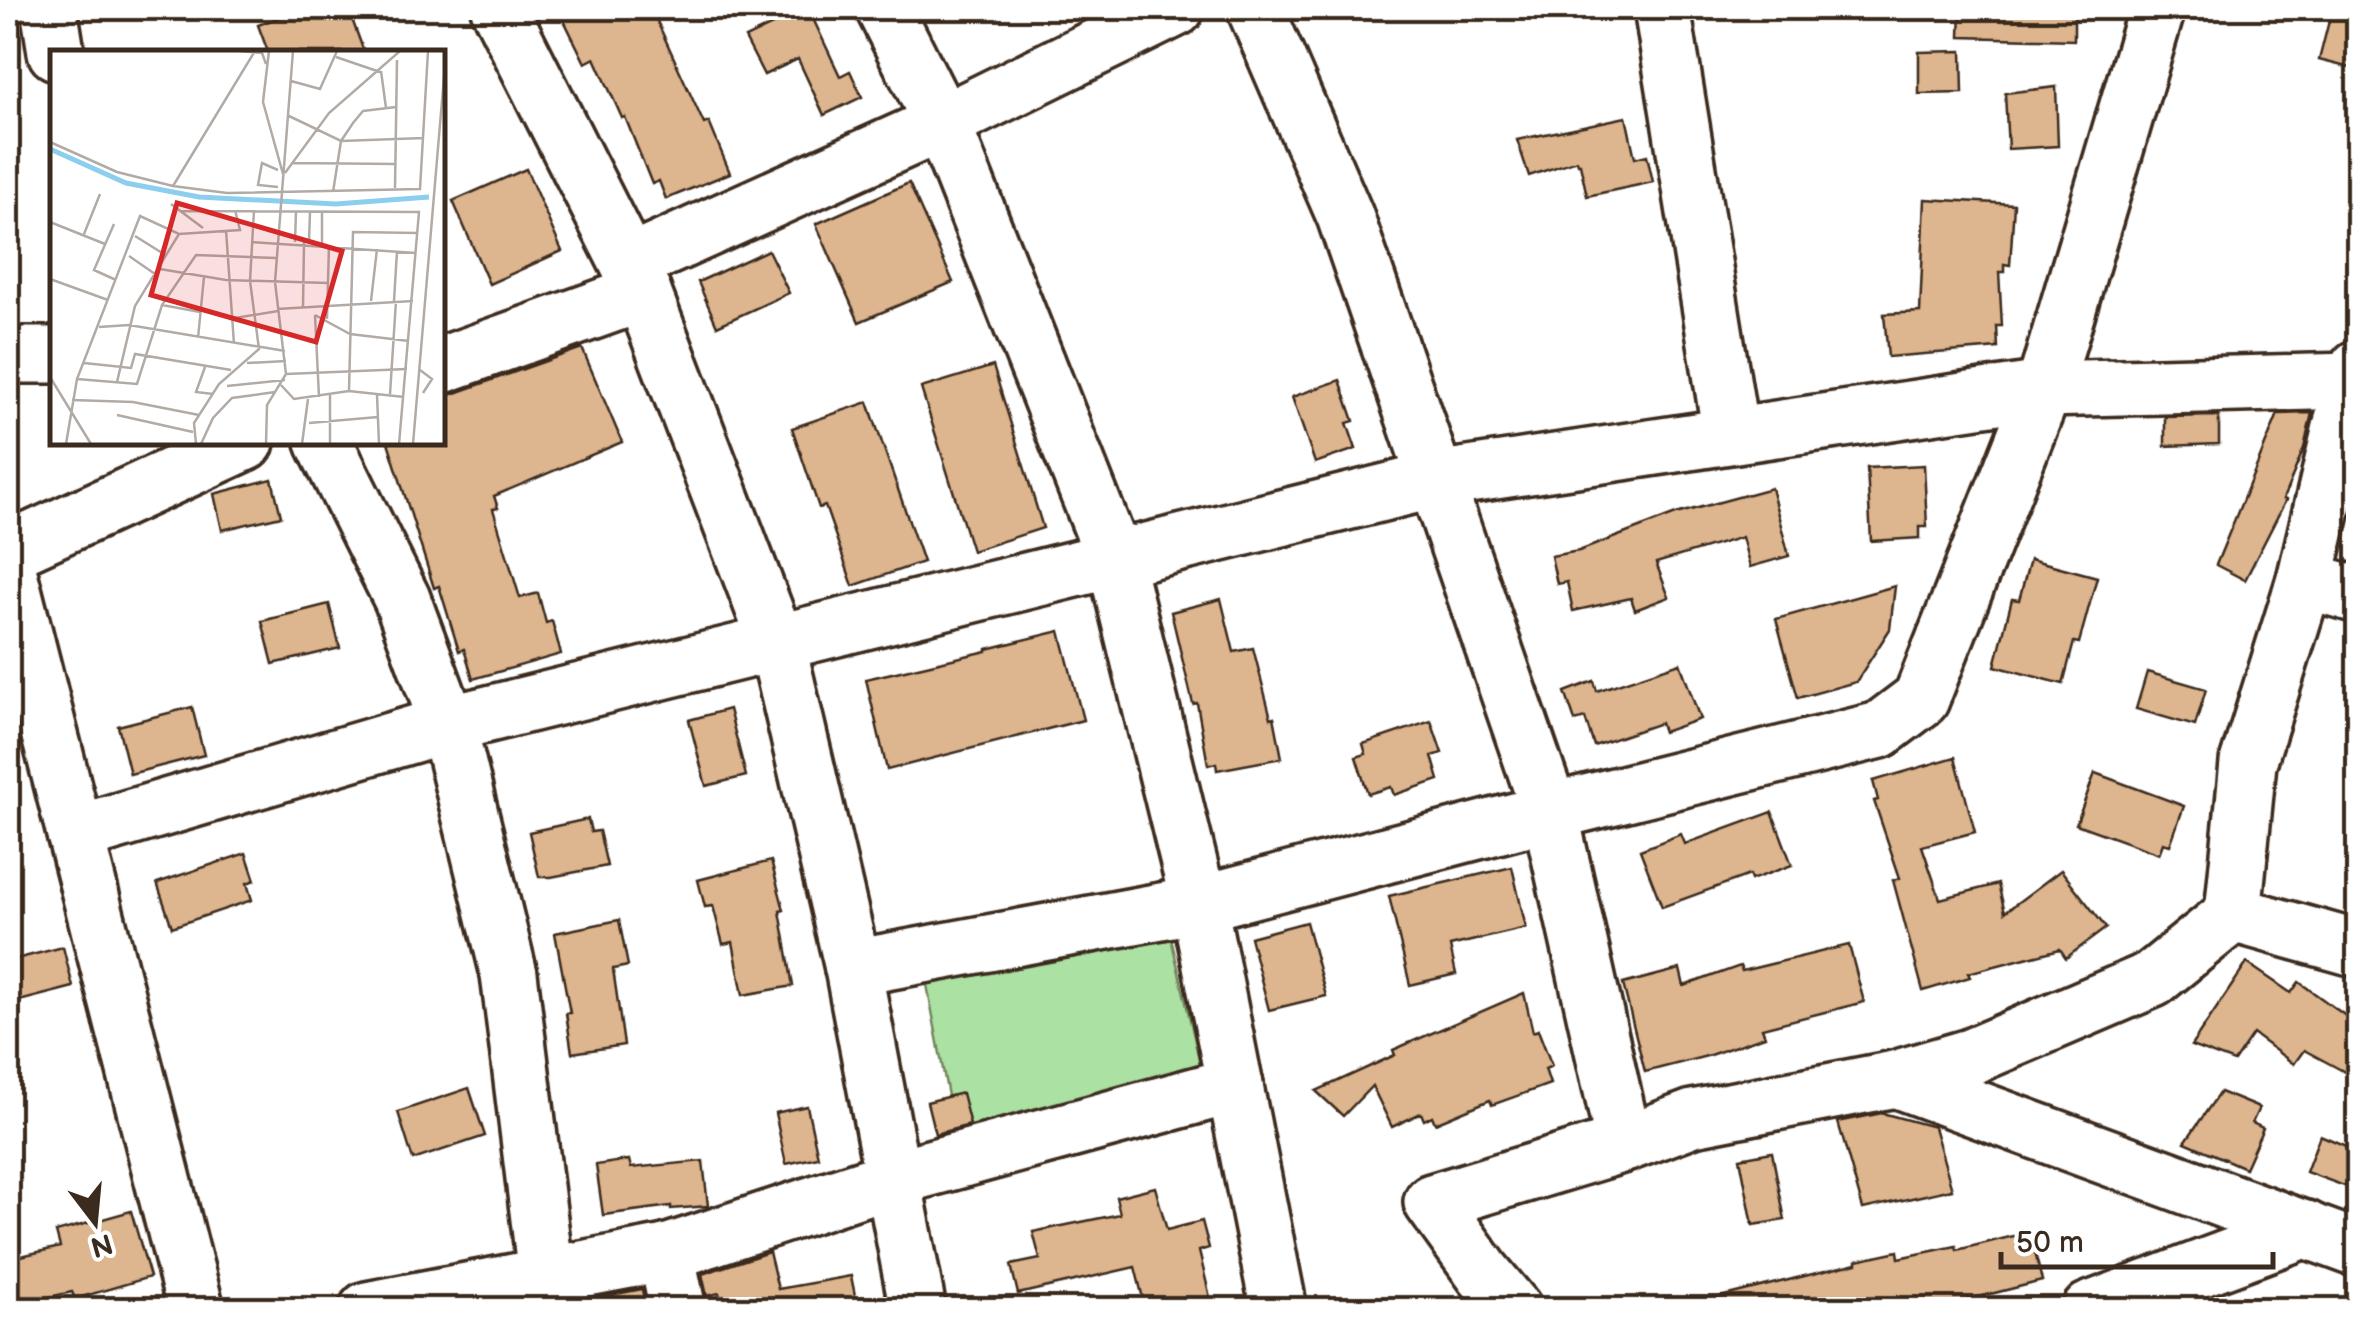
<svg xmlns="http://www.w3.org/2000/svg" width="2366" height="1317" font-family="'Balsamiq Sans',sans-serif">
<rect width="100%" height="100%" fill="#fff"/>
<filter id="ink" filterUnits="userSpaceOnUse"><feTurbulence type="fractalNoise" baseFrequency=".01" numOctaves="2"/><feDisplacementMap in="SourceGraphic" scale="20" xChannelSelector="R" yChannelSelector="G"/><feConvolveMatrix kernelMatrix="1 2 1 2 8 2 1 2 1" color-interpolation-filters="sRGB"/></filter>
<g filter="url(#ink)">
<!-- green -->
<path fill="#abe1a3" stroke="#738660" stroke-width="2.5" d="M 1168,925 L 1201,1067 L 955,1133 L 925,974 Z"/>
<!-- building -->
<g fill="#ddb58e" stroke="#3b2a1e" stroke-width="2.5">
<path d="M 304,8 L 348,8 L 364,52 L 268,52 L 258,25 Z"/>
<path d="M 558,8 L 651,8 L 704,124 L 709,122 L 730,173 L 666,199 L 659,181 L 652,184 L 625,117 L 622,118 L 595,58 L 585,63 Z"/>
<path d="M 808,8 L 840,76 L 850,71 L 862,97 L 824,115 L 798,59 L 764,75 L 745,38 Z"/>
<path d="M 1961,8 L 2074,8 L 2074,40 L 1960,37 Z"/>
<path d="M 2331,13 L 2358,20 L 2358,70 L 2319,60 Z"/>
<path d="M 1962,51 L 1963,93 L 1919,94 L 1919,52 Z"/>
<path d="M 2056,87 L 2058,146 L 2008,149 L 2005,93 Z"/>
<path d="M 1626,117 L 1635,158 L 1647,155 L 1653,182 L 1587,196 L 1580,164 L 1578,164 L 1577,160 L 1529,176 L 1517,140 Z"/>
<path d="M 526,169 L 562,251 L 489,284 L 453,201 Z"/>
<path d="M 909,183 L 953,282 L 859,322 L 816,224 Z"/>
<path d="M 1925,199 L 2014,204 L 2010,265 L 2004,264 L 2004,272 L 1999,272 L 2002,326 L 1997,326 L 1998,348 L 1888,357 L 1884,314 L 1920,312 Z"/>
<path d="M 768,250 L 789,293 L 717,326 L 698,282 Z"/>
<path d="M 582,348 L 622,442 L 494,496 L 498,508 L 493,509 L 520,598 L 538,593 L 546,623 L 552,621 L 561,654 L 473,679 L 464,649 L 459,651 L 439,586 L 434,588 L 388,442 L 442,442 L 442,395 L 453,394 Z"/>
<path d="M 993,366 L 1043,528 L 972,551 L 921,388 Z"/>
<path d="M 1340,380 L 1354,421 L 1347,423 L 1356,449 L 1315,463 L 1292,397 Z"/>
<path d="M 868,402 L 923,562 L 853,586 L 825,506 L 819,508 L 792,428 Z"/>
<path d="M 2312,413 L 2304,448 L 2283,499 L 2286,500 L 2245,580 L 2216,565 L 2278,414 Z"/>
<path d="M 2219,416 L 2219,444 L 2165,446 L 2165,417 Z"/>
<path d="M 1924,465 L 1927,527 L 1920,527 L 1920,538 L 1871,541 L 1867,468 Z"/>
<path d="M 272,479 L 281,516 L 222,530 L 214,494 Z"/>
<path d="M 1771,488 L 1789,556 L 1750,567 L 1742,537 L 1656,563 L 1669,597 L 1635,610 L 1631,598 L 1573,611 L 1567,582 L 1557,584 L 1551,556 L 1579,551 L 1676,514 Z"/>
<path d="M 2030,559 L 2097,577 L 2079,643 L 2074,642 L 2063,684 L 1995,666 L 2012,599 L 2019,600 Z"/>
<path d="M 1895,586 L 1890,629 L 1856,682 L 1798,698 L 1776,619 Z"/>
<path d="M 1221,599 L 1234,652 L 1253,648 L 1271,718 L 1274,717 L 1282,758 L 1217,770 L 1216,763 L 1208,765 L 1197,703 L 1193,704 L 1171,612 Z"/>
<path d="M 329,604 L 340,648 L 273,664 L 262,621 Z"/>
<path d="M 1060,631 L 1083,720 L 887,770 L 866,679 L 987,651 L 987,649 Z"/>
<path d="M 1680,663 L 1700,719 L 1663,732 L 1660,723 L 1594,746 L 1585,718 L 1575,721 L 1565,692 L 1594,681 L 1597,691 Z"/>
<path d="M 2147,672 L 2206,689 L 2195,726 L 2136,709 Z"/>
<path d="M 192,707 L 204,755 L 130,774 L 118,726 Z"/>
<path d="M 729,709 L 746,776 L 706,786 L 689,720 Z"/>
<path d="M 1431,721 L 1442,753 L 1432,756 L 1439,780 L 1394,795 L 1391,787 L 1368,794 L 1356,757 L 1366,754 L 1363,744 Z"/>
<path d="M 1955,757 L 1975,832 L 1922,846 L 1940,899 L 1998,884 L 2005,912 L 2061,870 L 2106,928 L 2066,958 L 2060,949 L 1968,973 L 1970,977 L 1923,991 L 1893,880 L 1900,878 L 1874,801 L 1878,800 L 1873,781 Z"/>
<path d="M 2095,773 L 2184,806 L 2170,845 L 2163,843 L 2159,854 L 2076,824 Z"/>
<path d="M 1772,812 L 1792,865 L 1751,880 L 1749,875 L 1662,907 L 1640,850 L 1681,834 L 1685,844 Z"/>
<path d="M 588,819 L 591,832 L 599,831 L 607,866 L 551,877 L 539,877 L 529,832 Z"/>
<path d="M 246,853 L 255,880 L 247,883 L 252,900 L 172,927 L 157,883 Z"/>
<path d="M 771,861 L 784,910 L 780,911 L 793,986 L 743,995 L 733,942 L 723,944 L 713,906 L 705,907 L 698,880 Z"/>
<path d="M 1512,867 L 1526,928 L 1450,946 L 1456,974 L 1410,985 L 1389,896 Z"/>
<path d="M 619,920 L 628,966 L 613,969 L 624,1045 L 572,1053 L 566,1013 L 570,1013 L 555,933 Z"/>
<path d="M 1306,922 L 1326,996 L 1269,1010 L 1250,937 Z"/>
<path d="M 1849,945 L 1864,1002 L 1762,1028 L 1765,1036 L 1707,1056 L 1645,1072 L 1623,984 L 1680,969 L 1684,986 L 1740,966 L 1742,971 Z"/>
<path d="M 63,947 L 73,987 L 8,1004 L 8,961 Z"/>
<path d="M 2247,963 L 2291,993 L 2299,982 L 2358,1025 L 2358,1079 L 2304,1050 L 2294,1064 L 2253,1034 L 2234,1062 L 2191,1046 Z"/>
<path d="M 1524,993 L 1533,1032 L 1538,1030 L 1552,1066 L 1545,1069 L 1550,1084 L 1492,1105 L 1490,1100 L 1435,1123 L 1432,1116 L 1424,1120 L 1421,1113 L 1392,1127 L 1372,1086 L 1343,1116 L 1316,1091 L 1395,1055 L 1393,1050 Z"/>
<path d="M 469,1088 L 485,1136 L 413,1160 L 398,1112 Z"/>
<path d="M 2220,1092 L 2259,1108 L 2252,1123 L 2263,1128 L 2245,1168 L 2185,1142 Z"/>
<path d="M 962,1093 L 970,1125 L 935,1134 L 927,1102 Z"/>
<path d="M 807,1106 L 818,1157 L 786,1164 L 775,1113 Z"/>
<path d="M 1882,1113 L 1934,1127 L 1952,1189 L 1863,1209 L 1838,1122 Z"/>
<path d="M 2320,1135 L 2358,1151 L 2358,1191 L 2306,1172 Z"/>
<path d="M 1772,1152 L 1785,1220 L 1753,1225 L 1740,1158 Z"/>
<path d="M 629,1160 L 631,1168 L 703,1161 L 708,1206 L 671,1209 L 671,1206 L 603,1215 L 596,1165 Z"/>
<path d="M 1155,1187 L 1167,1230 L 1202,1221 L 1209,1248 L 1199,1251 L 1213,1310 L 1146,1310 L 1135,1267 L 1018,1294 L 1011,1265 L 1040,1259 L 1033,1232 L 1120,1214 L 1116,1197 Z"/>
<path d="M 131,1211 L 150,1277 L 75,1299 L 72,1292 L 8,1306 L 8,1259 L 60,1247 L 56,1232 Z"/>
<path d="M 2030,1232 L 2042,1281 L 1967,1300 L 1969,1310 L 1714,1310 L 1712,1299 L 1857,1263 L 1857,1260 L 1898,1251 L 1899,1258 L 1956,1246 L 1957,1250 Z"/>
<path d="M 769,1252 L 778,1289 L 851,1276 L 858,1310 L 723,1310 L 719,1293 L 707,1296 L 702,1274 Z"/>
<path d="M 642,1289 L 646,1310 L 550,1310 L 550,1307 Z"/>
</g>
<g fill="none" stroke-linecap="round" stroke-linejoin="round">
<!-- minor casing -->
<g stroke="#3b2a1e" stroke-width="62">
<g id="minor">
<path d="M 49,8 L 56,52"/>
<path d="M 499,8 L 643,293 L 777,643 L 853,968 L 918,1310"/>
<path d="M 884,8 L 942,123 L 1115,560 L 1199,904 L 1279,1310"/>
<path d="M 1255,8 L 1345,216 L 1550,812 L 1624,1144"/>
<path d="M 1662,8 L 1731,435"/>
<path d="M 629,264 L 942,123 L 1176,8"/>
<path d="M 8,355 L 52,355"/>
<path d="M 442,365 L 643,293"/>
<path d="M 324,442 L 402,599 L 448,724 L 509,974 L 546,1276"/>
<path d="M 8,551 L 246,442"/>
<path d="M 8,570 L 196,1310"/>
<path d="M 2305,580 L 2358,595"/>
<path d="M 75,834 L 448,724 L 1435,480 L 2044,389 L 2352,381"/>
<path d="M 2233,914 L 2248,763 L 2305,580 L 2352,381 L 2358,368"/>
<path d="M 853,968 L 1199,904 L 1550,812 L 1880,730 L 1921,699 L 2044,389 L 2157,8"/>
<path d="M 1895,1079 L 2358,1249"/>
<path d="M 666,1253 L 678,1310"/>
<path d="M 367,1310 L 666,1253 L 893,1178 L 1235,1085"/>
<path d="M 1514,1310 L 1483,1273 L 1432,1202 L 1624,1144 L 1693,1118 L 1895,1079 L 1970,1057 L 2153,979 L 2233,914 L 2358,949"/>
<path d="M 2090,1310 L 2306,1229"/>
</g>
</g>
<!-- minor -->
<use href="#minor" stroke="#fff" stroke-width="55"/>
</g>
</g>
<!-- overview -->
<g transform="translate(50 50)">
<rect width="395" height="395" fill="#fff"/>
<path fill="none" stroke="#8cceed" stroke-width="5" d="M 0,99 L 76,133 L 149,147 L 286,154 L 379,147"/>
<path fill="none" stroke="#b1aaa5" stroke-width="2.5" d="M 189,1 L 212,3 L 216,14M 219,1 L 213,52 L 233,124M 286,7 L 330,22M 331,21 L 336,58M 241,31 L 270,39 L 287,1M 239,66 L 291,91 L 374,88M 0,92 L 67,122 L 123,136 L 177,143 L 370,139 L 378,1M 242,113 L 346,114M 228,120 L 212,113 L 208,135 L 228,137M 235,123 L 279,63 L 350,1M 123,136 L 205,1M 345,138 L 347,10M 283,142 L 291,91 L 303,73 L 313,61 L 346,57M 121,154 L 153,178M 130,161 L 369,162 L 349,394M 0,172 L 55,194M 64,174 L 44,220 L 66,230M 176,180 L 184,294M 34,184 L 50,144M 85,186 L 117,206M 202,192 L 366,203M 245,192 L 246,161M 259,193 L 260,161M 272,194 L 272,162M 79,206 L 105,224M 110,219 L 176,230 L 278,233M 0,229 L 58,250M 321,251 L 327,199M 344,251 L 347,201M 112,255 L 150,262M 253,257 L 254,192M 227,259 L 363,251M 265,265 L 300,284 L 359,291M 265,265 L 269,347M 179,269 L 228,261M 277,269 L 279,195M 49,277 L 79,275 L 235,301M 148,288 L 154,227M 34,313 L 81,318 L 85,304 L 181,320M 197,313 L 236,311M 155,317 L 146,342 L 163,344M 370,320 L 382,329 L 373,343M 236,324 L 357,319M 0,327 L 41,394M 27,329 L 87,334 L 112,255 L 146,205 L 226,208M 67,332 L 85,256 L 129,184M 231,335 L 244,349 L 299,341 L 354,347M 177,336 L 235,330M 299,341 L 303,182 L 368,183M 340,344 L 346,251M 280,345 L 280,394M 327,345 L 329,394M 22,350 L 83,352 L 149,365M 67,365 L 143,382M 259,373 L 328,367M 16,394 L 27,329 L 90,166 L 129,184 L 190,180 L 185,160M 146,394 L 144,373 L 169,334 L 209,299 L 200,231 L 204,160M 151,394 L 163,368 L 182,348 L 225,342M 216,394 L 217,355 L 236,324 L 225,232 L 243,1M 252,394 L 258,349M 363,394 L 395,15"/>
<path fill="#d62828" fill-opacity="0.15" stroke="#d62828" stroke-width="5" d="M 127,153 L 292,201 L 266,292 L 101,245 Z"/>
<rect width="395" height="395" fill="none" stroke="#3b2a1e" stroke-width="5"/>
</g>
<!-- margin -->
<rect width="2366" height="1317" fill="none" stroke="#fff" stroke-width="40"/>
<rect x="20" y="20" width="2326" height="1277" fill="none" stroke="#3b2a1e" stroke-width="4" filter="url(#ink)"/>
<!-- north arrow -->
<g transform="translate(95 1222) rotate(164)" stroke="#ffffff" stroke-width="8" paint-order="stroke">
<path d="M0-8L18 38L0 25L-18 38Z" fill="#3b2a1e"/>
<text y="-15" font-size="28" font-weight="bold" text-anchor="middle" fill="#3b2a1e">N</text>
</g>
<!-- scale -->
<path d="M2001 1252v15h272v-15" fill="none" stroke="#3b2a1e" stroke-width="5"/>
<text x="2016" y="1252" font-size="30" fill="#3b2a1e" stroke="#ffffff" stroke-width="8" paint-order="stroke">50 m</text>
</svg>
